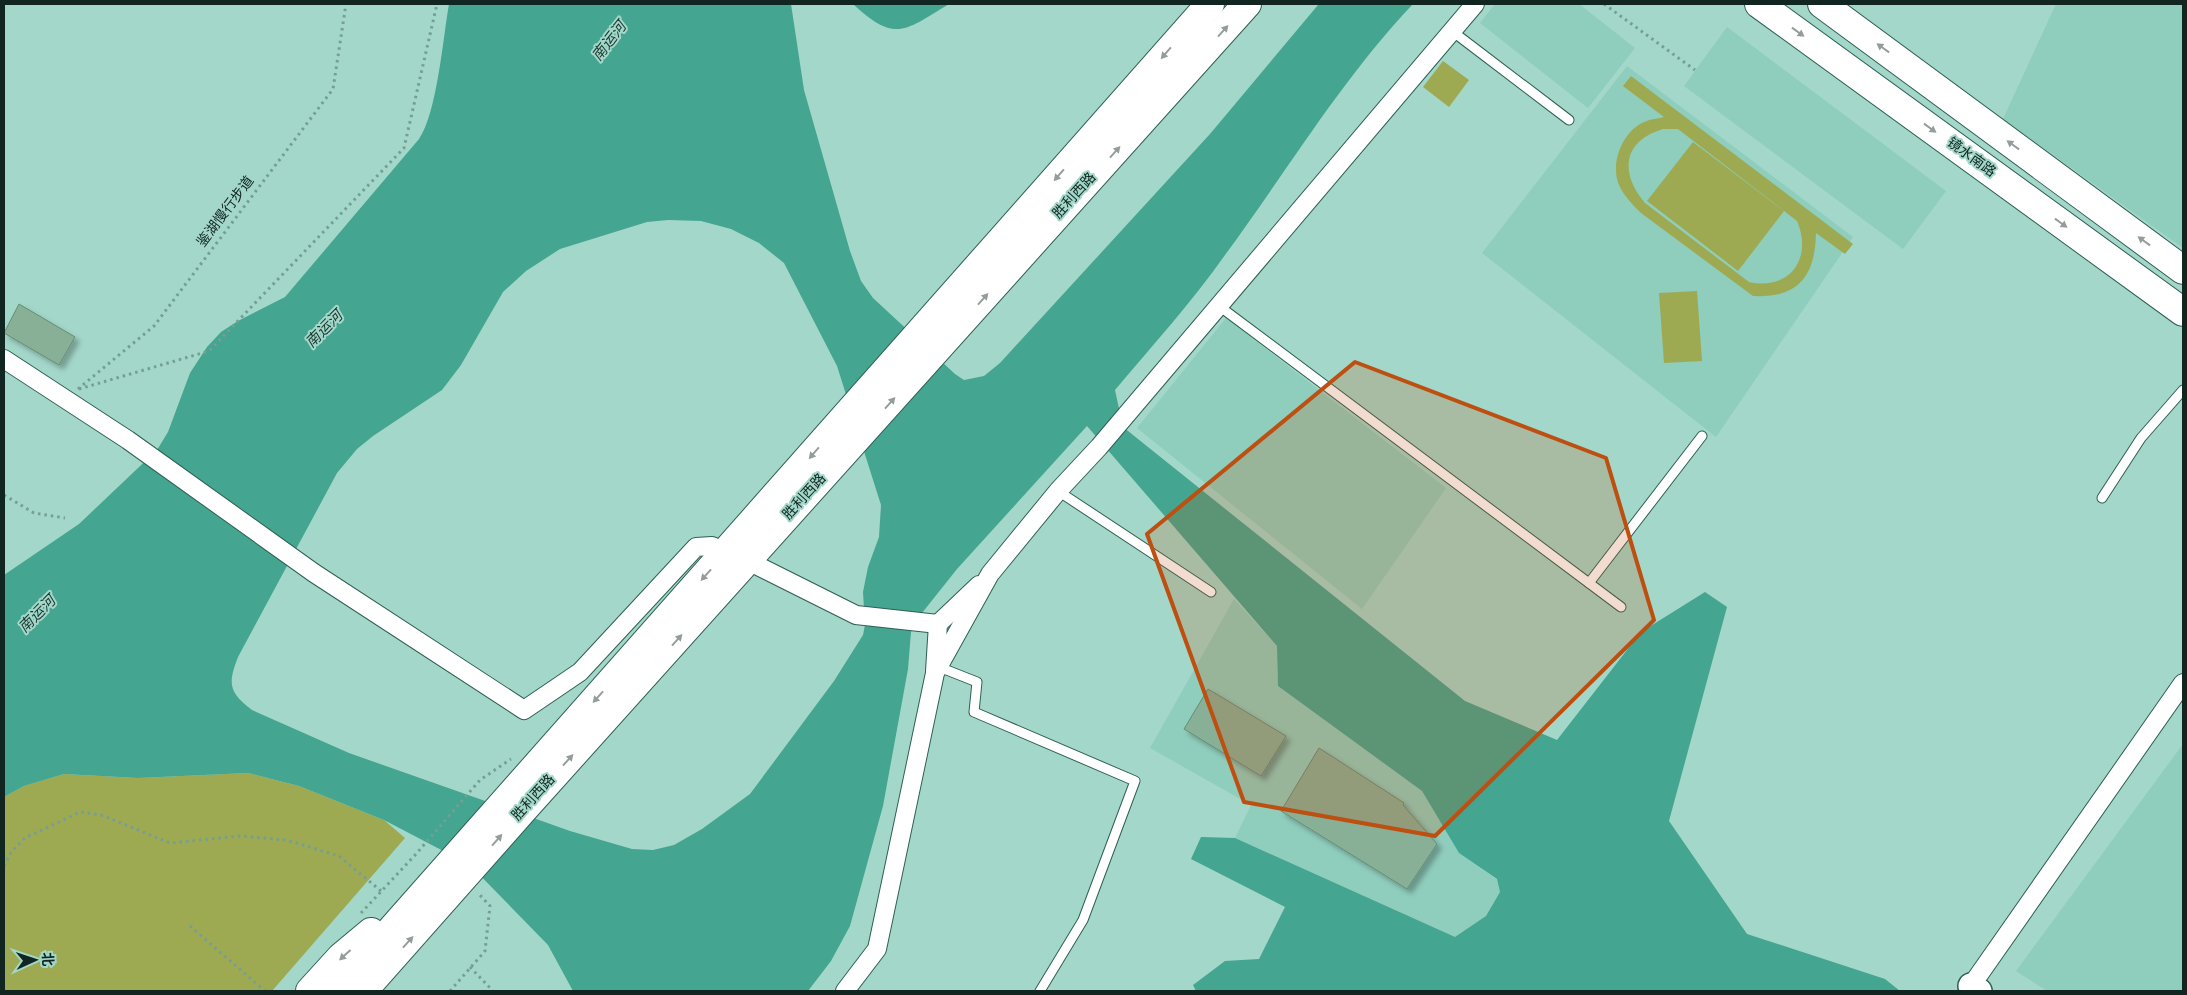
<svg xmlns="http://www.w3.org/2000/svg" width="2187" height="995" font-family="Overpass,'Noto Sans SC',sans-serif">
<defs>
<filter id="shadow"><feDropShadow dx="4.5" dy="4.5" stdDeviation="2.5" flood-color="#0004"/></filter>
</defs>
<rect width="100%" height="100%" fill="#a3d7c9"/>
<!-- built -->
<g fill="#8fcdbc">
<path d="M 1495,4 L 1579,4 L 1635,48 L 1588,108 L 1480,23 Z"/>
<path d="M 2056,4 L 2183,4 L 2183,248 L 2003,119 Z"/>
<path d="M 1727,27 L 1946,191 L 1903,249 L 1684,86 Z"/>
<path d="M 1627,66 L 1853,237 L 1716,437 L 1482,253 Z"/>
<path d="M 1226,318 L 1446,488 L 1362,609 L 1137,428 Z"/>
<path d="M 1234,599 L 1277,646 L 1278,686 L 1422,791 L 1459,853 L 1497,880 L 1500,892 L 1486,916 L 1455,938 L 1235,838 L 1251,805 L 1150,748 Z"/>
<path d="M 2183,744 L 2183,991 L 2047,991 L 2016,971 Z"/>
</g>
<!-- green -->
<g fill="#9daa52" fill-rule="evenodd">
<path d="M 1443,61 L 1469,80 L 1449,107 L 1423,87 Z"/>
<path d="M 1631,76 L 1853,244 L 1845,254 L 1816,233 C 1815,277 1798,298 1753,296 L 1641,213 C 1632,204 1624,196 1619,185 C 1610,164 1622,133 1642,123 C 1649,119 1657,119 1664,117 L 1623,86 ZM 1663,129 L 1678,129 L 1797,221 C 1813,258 1790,291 1749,282 L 1645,203 C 1619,172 1623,141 1663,129 Z"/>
<path d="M 1693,142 L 1784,211 L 1738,271 L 1647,201 Z"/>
<path d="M 1697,291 L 1702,361 L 1664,363 L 1659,293 Z"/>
<path d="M 248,773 L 299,786 L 384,820 L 405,838 L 272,991 L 4,991 L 4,797 L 24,786 L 64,774 L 138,778 Z"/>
</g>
<!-- water -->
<g fill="#44a590" fill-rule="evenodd">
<path d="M 449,4 L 791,4 L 804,90 L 850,251 L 861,281 L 873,298 L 955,374 L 964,380 L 984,376 L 1000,363 L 1210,134 L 1318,5 L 1413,4 C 1341,80 1287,171 1225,255 C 1192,302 1152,346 1115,390 L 1123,427 L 1465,701 L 1557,740 L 1641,632 L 1705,592 L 1727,607 L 1669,821 L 1747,934 L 1885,979 L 1900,991 L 1196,991 L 1193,985 L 1225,961 L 1259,959 L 1285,907 L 1191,859 L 1201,837 L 1235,838 L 1455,937 L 1486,916 L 1500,892 L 1497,879 L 1459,853 L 1422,791 L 1278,686 L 1277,646 L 1087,426 L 957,569 L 918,618 L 911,632 L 908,669 L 883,806 L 850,926 L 831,961 L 808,991 L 573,991 L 548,945 L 470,865 L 384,820 L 299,786 L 248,773 L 138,778 L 64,774 L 24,786 L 4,797 L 4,575 L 79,524 L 157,450 L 168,432 L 190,373 L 207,347 L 221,332 L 238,321 L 285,297 L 419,139 C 437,113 443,38 449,4 ZM 668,220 L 701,221 L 731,229 L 759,243 L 784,263 L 837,366 L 881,505 L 879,537 L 868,567 L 863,592 L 865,625 L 863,635 L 834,681 L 750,794 L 702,829 L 674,845 L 653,850 L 632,849 L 570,831 L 349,753 L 252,710 C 228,692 228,683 238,657 L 337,473 L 357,449 L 373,436 L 442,390 L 461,365 L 503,292 L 526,271 L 560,249 L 647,222 Z"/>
<path d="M 853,4 L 949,4 C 905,30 896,44 853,4 Z"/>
</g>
<!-- building -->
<g fill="#88b097" stroke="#668c74" filter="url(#shadow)">
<path d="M 19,304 L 75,337 L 59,365 L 4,333 Z"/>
<path d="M 1208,689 L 1286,736 L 1261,776 L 1184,729 Z"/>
<path d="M 1319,748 L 1404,803 L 1403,805 L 1437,844 L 1407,889 L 1281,811 Z"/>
</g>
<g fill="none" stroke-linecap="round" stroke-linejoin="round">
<!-- lane casing -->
<g stroke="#2e6054" stroke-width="11">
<g id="lane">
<path d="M 1452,31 L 1569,120"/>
<path d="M 1219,306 L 1621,607"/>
<path d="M 1058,491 L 1211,592"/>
<path d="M 2102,498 L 2141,438 L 2183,390"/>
<path d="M 1589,583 L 1702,436"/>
<path d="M 939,667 L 977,682 L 974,712 L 1135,781 L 1083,920 L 1040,991"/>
</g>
</g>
<!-- street casing -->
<g stroke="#2e6054" stroke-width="20">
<g id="street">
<path d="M 4,359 L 128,440 L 314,573 L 524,710 L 580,672 L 696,547 L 712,546 L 748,561 L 856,615 L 938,624"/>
<path d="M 935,671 L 938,624 L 979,585"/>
<path d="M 1971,986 L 2183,683"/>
<path d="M 845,991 L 877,949 L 935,673 L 990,574 L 1058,491 L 1099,447 L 1475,4"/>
</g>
</g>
<!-- secondary casing -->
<g stroke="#2e6054" stroke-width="28">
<path id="secondary" d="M 1971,986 L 1979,991"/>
</g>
<!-- primary casing -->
<g stroke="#2e6054" stroke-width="30">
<g id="primary">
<path d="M 1759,4 L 2183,312"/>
<path d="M 1822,4 L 2183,270"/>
<path d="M 310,991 L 341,957 L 371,932"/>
<path d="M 337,991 L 1210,4"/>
<path d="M 363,991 L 524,809 L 1247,4"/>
</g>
</g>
<!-- path -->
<g stroke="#759f94" stroke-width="3" stroke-dasharray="2.5 4" stroke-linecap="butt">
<path d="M 1604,4 L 1695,70"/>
<path d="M 78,389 L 154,326 L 333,89 L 346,4"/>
<path d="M 79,389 L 209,351 L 404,148 L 437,4"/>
<path d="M 4,495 L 34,513 L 65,518"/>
<path d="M 4,866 L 12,851 L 25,838 L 80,812 L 101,815 L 170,843 L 240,836 L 286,840 L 339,856 L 381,891"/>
<path d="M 361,913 L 416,854 L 480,780 L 511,759"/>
<path d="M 190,926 L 265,991"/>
<path d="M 470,967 L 493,991"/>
<path d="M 450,991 L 485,951 L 490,906 L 478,893"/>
</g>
<!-- lane -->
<use href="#lane" stroke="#fff" stroke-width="9"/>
<!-- street -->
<use href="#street" stroke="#fff" stroke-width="18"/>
<!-- secondary -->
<use href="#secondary" stroke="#fff" stroke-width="25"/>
<!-- primary -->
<use href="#primary" stroke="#fff" stroke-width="28"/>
</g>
<!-- one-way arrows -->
<defs><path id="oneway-solid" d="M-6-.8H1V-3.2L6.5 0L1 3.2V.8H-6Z" transform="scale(1.25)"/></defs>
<g fill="#949d9b">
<use href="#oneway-solid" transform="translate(1223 31) rotate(-48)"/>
<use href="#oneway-solid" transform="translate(1798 32) rotate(36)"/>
<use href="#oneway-solid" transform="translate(1883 48) rotate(-144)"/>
<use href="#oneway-solid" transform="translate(1166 53) rotate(131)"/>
<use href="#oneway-solid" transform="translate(1930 128) rotate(36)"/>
<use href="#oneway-solid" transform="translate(2013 145) rotate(-144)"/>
<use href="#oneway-solid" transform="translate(1115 152) rotate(-48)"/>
<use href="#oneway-solid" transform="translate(1059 175) rotate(131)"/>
<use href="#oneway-solid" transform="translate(2061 223) rotate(36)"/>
<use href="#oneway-solid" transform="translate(2144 241) rotate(-144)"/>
<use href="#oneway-solid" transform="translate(983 299) rotate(-48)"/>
<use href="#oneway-solid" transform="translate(890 403) rotate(-48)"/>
<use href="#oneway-solid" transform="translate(814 453) rotate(131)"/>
<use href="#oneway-solid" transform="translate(706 575) rotate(132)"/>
<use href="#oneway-solid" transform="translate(677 640) rotate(-48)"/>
<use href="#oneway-solid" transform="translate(598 697) rotate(132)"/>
<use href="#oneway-solid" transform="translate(568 760) rotate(-48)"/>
<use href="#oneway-solid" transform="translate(497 840) rotate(-49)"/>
<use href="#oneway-solid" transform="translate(408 942) rotate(-48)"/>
<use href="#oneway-solid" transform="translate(345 955) rotate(138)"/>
</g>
<!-- marked area -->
<path fill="#bd4f10" fill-opacity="0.2" stroke="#bd4f10" stroke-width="4" stroke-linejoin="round" d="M 1355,362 L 1606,458 L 1654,620 L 1435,836 L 1244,802 L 1147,534 Z"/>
<g text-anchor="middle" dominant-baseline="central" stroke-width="4" stroke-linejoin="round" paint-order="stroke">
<!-- street labels -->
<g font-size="14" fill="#112621" stroke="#a3d7c9">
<text transform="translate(1971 158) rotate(36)">镜水南路</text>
<text transform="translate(1075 196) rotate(-48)">胜利西路</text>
<text transform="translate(226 212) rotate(-53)">鉴湖慢行步道</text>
<text transform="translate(805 497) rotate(-48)">胜利西路</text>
<text transform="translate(534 798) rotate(-48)">胜利西路</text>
</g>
<!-- water labels -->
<g font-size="15" font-style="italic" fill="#193730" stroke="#a3d7c9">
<text transform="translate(610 42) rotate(-52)">南运河</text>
<text transform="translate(325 330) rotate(-45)">南运河</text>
<text transform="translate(38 615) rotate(-45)">南运河</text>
</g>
</g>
<!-- border -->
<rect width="2187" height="995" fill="none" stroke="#112621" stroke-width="10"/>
<!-- north arrow -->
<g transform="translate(35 960) rotate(87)" stroke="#a3d7c9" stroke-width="4" paint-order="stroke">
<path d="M0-4L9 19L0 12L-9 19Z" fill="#112621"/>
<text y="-8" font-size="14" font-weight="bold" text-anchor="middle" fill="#112621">北</text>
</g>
</svg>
